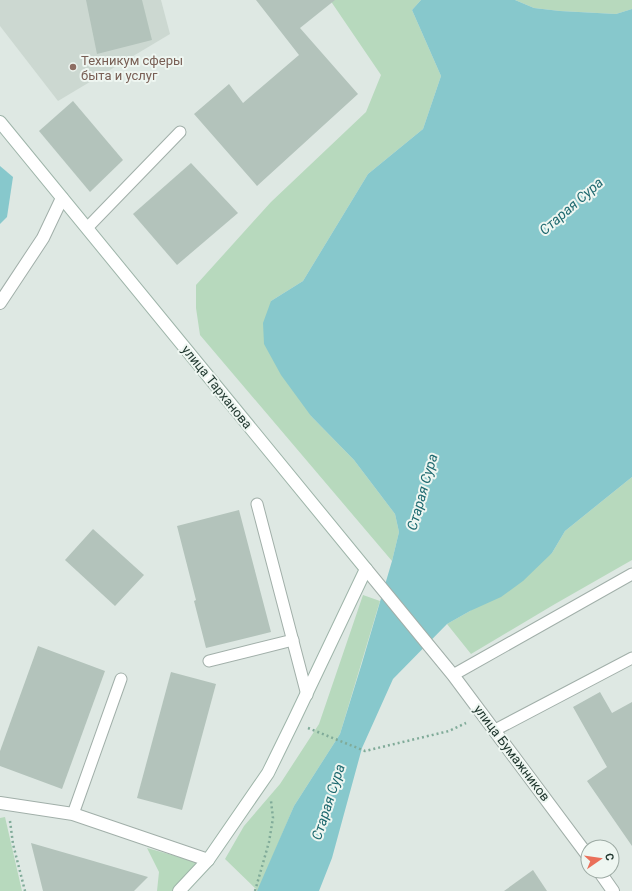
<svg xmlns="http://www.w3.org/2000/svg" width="632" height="891" font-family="Roboto,sans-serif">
<rect width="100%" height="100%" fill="#dee8e3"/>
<!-- built -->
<path fill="#ccd8d1" d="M 0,0 L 161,0 L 170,34 L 58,101 L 0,26 Z"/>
<!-- green -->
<g fill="#b7d9bd">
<path d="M 330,0 L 421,0 L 412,10 L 441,76 L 423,129 L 368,174 L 303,281 L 271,301 L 311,416 L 354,460 L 395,514 L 399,532 L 392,561 L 200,335 L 196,308 L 196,285 L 271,202 L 366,112 L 381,75 Z"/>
<path d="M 515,0 L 632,0 L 632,9 L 616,14 L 560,11 L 534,8 Z"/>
<path d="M 632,477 L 632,560 L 555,604 L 471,654 L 447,624 L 470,611 L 552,553 L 565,531 Z"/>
<path d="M 363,595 L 380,601 L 340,734 L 294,806 L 258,891 L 225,859 L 244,826 L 280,784 L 319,724 Z"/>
<path d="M 5,817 L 22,891 L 0,891 L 0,818 Z"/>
<path d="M 147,848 L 197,862 L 172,891 L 157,891 L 159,872 Z"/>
</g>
<!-- water -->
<g fill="#87c8cc">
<path d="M 421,0 L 515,0 L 534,8 L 560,11 L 616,14 L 632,9 L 632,477 L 565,531 L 552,553 L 523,581 L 501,597 L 470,611 L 447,624 L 393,679 L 362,748 L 332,858 L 319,891 L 257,891 L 294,806 L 340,734 L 362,663 L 392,561 L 399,532 L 395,514 L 354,460 L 311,416 L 281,375 L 264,344 L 263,323 L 271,301 L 303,281 L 368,174 L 423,129 L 441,76 L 412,10 Z"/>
<path d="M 0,166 L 13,177 L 7,217 L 0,224 Z"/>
</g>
<!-- building -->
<g fill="#b3c3bb">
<path d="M 86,0 L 142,0 L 152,40 L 97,54 Z"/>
<path d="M 256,0 L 335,0 L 300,28 L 358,94 L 257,186 L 194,114 L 229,84 L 243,103 L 299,55 Z"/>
<path d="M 73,101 L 123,160 L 90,192 L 39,131 Z"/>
<path d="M 191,163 L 238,213 L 177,265 L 133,214 Z"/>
<path d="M 239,510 L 271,632 L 206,648 L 194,601 L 196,600 L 177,526 Z"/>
<path d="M 93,529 L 144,575 L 115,606 L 65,560 Z"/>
<path d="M 38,646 L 105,671 L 62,789 L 0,766 L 0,751 Z"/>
<path d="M 171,672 L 216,684 L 182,810 L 137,798 Z"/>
<path d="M 600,692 L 612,713 L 632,702 L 632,846 L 587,781 L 607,767 L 573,707 Z"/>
<path d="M 31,843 L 90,860 L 148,877 L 134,891 L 43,891 Z"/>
<path d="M 533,870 L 547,891 L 504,891 Z"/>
</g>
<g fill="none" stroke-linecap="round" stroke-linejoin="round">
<!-- lane casing -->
<g stroke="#a1afa9" stroke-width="13">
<g id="lane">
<path d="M 87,228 L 180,132"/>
<path d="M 257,504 L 307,695"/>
<path d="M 209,661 L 293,640"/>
<path d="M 453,675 L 632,574"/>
<path d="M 495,730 L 632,658"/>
<path d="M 73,814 L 121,679"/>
</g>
</g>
<!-- street casing -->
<g stroke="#a1afa9" stroke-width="14">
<g id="street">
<path d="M 0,303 L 43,238 L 62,198"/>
<path d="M 366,569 L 453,675 L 588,856"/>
<path d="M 0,803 L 73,814 L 208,860"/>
<path d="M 599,871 L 613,891"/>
</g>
</g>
<!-- secondary casing -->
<g stroke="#9eb4a9" stroke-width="14">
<path id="secondary" d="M 0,122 L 366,569 L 293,722 L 268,773 L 208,860 L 179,891"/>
</g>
<!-- path -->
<g stroke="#80ab99" stroke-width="2.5" stroke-dasharray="2 3" stroke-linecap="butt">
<path d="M 308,728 L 365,751 L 449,731 L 466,723"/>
<path d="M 10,821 L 13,844 L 25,891"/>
<path d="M 255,891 L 269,842 L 273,818 L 271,801"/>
</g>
<!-- lane -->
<use href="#lane" stroke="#fff" stroke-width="11"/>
<!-- street -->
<use href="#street" stroke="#fff" stroke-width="12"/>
<!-- secondary -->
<use href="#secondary" stroke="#fff" stroke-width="12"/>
</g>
<!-- markers -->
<circle fill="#8d6e63" stroke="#eef6f1" stroke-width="1.5" cx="73" cy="67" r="4"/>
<g text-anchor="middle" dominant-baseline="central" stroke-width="4" stroke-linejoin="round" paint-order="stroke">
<!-- education labels -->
<g font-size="13" fill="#785e54" stroke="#eef6f1" text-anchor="start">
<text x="81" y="60">Техникум сферы<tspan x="81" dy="15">быта и услуг</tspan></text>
</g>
<!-- street labels -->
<g font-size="13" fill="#20372f" stroke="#eef6f1">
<text transform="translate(217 387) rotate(51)">улица Тарханова</text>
<text transform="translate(512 753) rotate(53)">улица Бумажников</text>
</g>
<!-- water labels -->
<g font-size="14" font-style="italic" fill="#1e696f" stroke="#eef6f1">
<text transform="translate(571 206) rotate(-41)">Старая Сура</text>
<text transform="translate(422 492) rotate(-74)">Старая Сура</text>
<text transform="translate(328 802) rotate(-72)">Старая Сура</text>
</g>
</g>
<!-- north arrow -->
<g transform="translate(600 859) rotate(77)"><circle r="19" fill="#eef6f1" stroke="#9caaa3"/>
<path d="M0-3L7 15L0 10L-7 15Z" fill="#ea705a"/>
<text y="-6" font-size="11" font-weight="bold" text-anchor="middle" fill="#20372f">С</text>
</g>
</svg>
